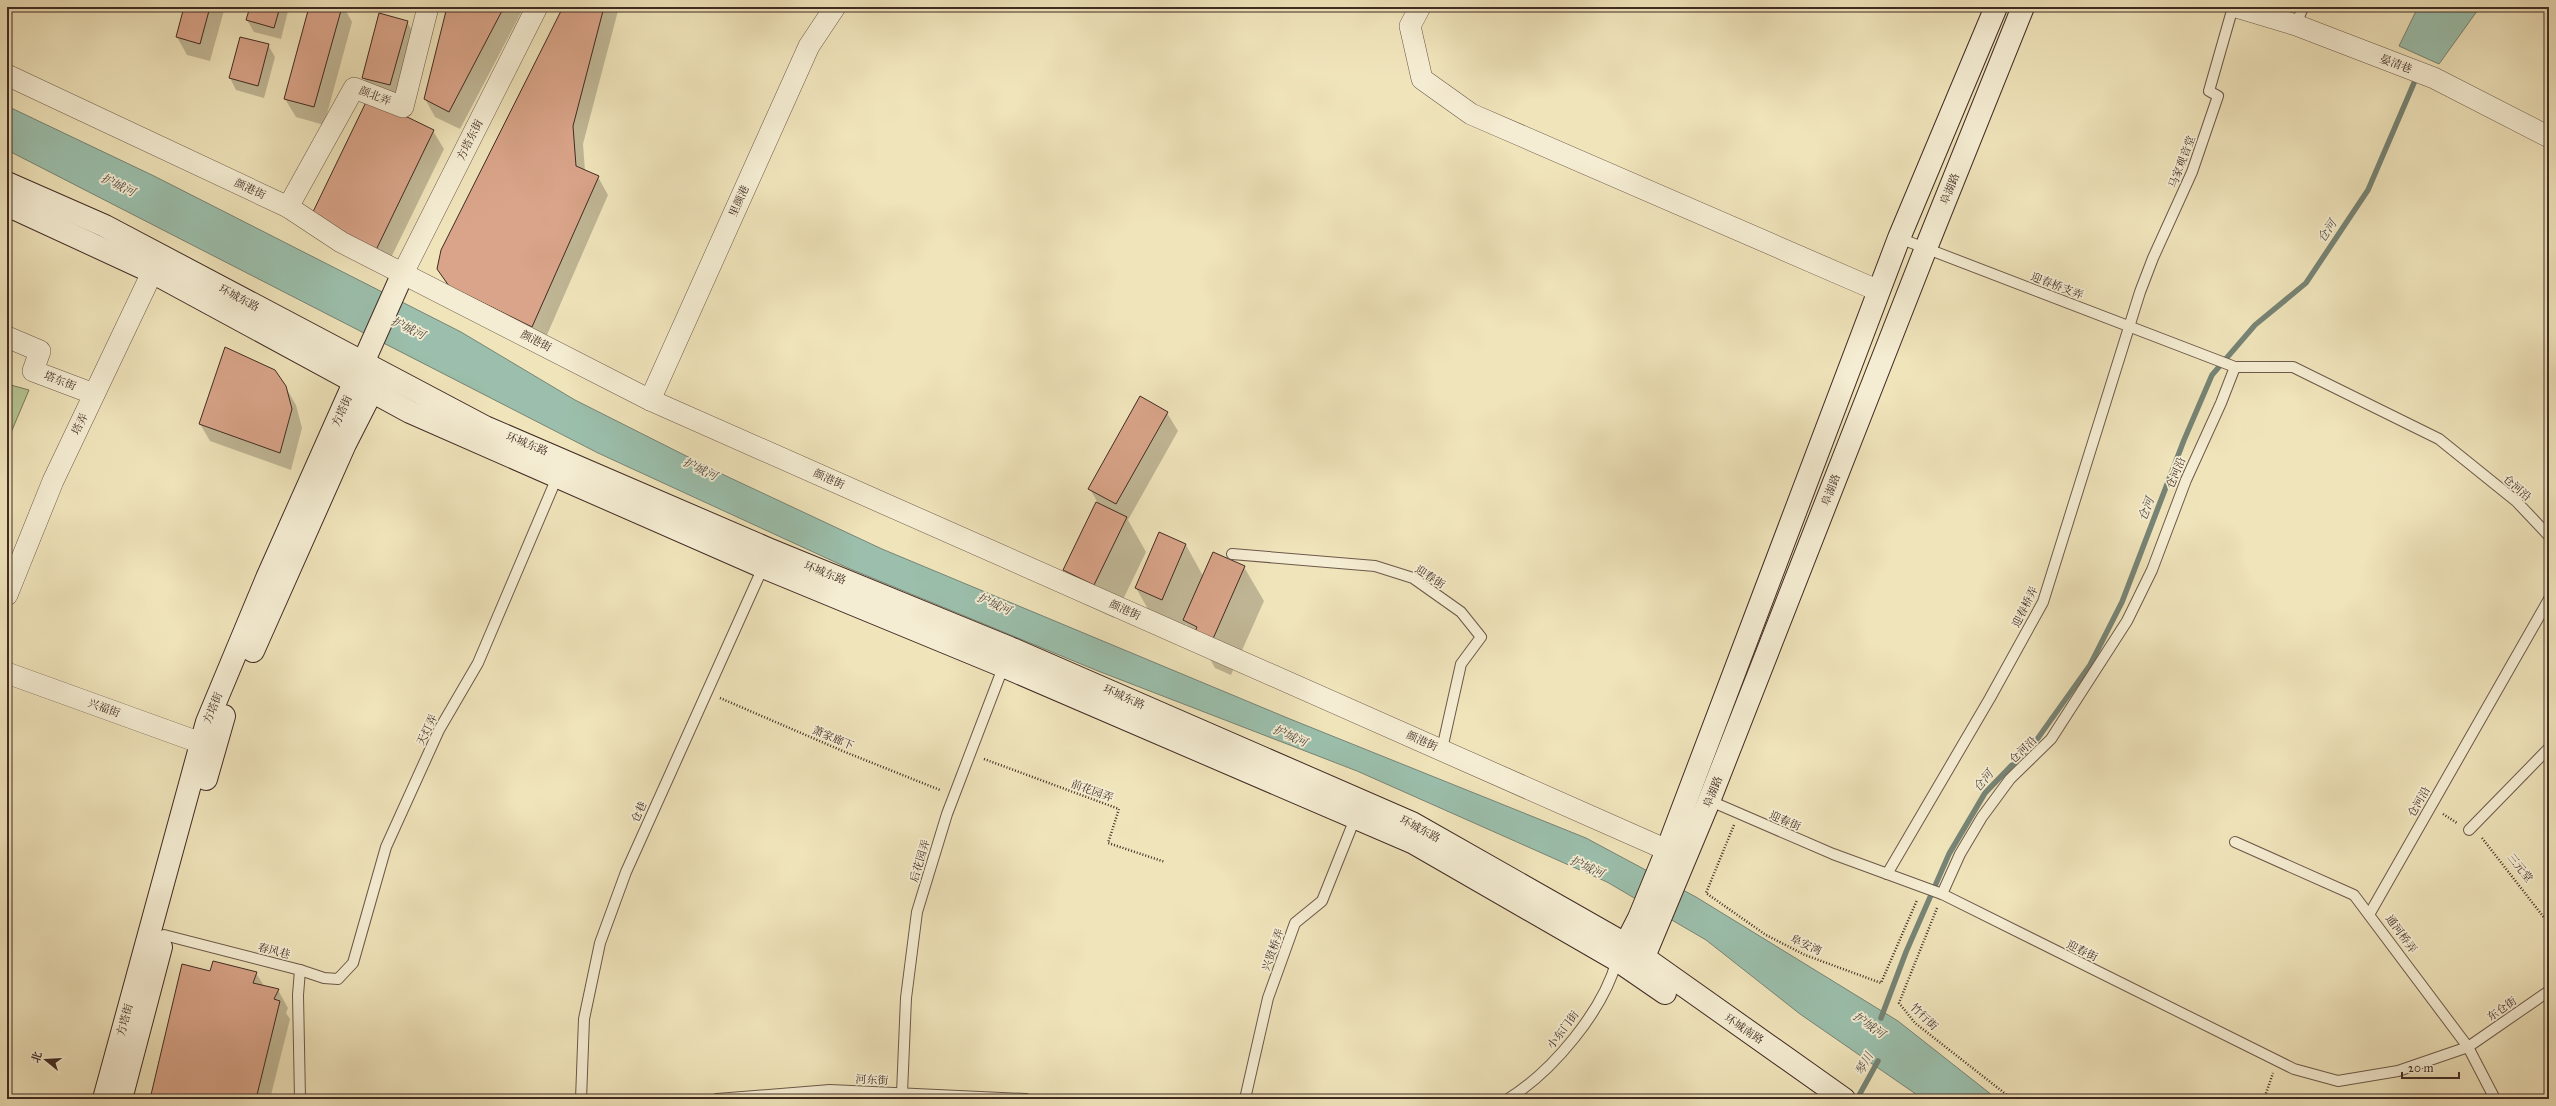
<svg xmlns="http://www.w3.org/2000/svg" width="2556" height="1106" font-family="'IM FELL Great Primer','Noto Serif SC',serif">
<rect width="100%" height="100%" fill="#f0e4bb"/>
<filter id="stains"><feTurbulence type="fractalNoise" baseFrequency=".005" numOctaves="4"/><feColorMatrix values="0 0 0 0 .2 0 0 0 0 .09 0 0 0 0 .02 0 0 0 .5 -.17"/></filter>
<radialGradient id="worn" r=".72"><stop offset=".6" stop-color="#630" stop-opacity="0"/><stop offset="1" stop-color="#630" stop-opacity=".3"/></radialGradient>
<!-- green -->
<path fill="#b5c593" stroke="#7a785b" d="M 7,384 L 29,390 L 7,442 Z"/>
<!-- water -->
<g fill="#9bbfac" stroke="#778475">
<path d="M 2418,7 L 2480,7 L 2439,64 L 2399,46 Z"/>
<path d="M 7,106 L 154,176 L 461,332 L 575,400 L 724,475 L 882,549 L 1290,719 L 1586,838 L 1696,897 L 1898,1021 L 1997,1099 L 1923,1099 L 1800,1014 L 1706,940 L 1607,882 L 1357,771 L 1098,671 L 848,568 L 598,453 L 7,150 Z"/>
</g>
<!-- shadow -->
<g fill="#0003">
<path d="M 185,7 L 225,7 L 210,61 L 187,55 L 177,37 Z"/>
<path d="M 251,7 L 289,7 L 281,39 L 254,32 L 247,20 Z"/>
<path d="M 310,7 L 344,7 L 352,22 L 324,125 L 296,117 L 285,99 Z"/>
<path d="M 448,7 L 524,7 L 460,129 L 435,117 L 425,99 Z"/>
<path d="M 564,7 L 619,7 L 583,144 L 585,171 L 598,177 L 608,195 L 543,344 L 449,287 L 438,269 Z"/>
<path d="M 407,22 L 417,39 L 400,103 L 373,95 L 363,77 Z"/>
<path d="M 268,45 L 275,57 L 264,98 L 236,90 L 230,78 Z"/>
<path d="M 433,131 L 444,149 L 386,268 L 322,236 Z"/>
<path d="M 285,386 L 296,405 L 302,428 L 291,470 L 210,441 L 200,424 Z"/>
<path d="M 1167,413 L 1178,431 L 1128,520 L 1146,552 L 1114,618 L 1084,604 L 1064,569 L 1099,505 L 1090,489 Z"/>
<path d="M 1160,534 L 1186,545 L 1203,576 L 1244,567 L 1264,601 L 1231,675 L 1215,668 L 1209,657 L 1204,655 L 1186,624 L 1182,634 L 1156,623 L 1136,588 Z"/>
<path d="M 211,973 L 256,973 L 264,986 L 278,990 L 288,1008 L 286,1013 L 290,1019 L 270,1099 L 151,1099 Z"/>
</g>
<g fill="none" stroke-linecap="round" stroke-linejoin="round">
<!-- stream -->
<g stroke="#778475" stroke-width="5.5">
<path d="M 1881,1018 L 1906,952 L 1949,854 L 1985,793 L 2038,738 L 2090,665 L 2122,602 L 2184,440 L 2212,375 L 2255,325 L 2306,283 L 2368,190 L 2417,76"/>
<path d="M 1857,1099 L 1878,1061"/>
</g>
</g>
<!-- building -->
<g fill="#d9a489" stroke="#402b23">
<path d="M 184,7 L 210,7 L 200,44 L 176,37 Z"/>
<path d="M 250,7 L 280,7 L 274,28 L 246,20 Z"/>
<path d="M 309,7 L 342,7 L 314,107 L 284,99 Z"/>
<path d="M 447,7 L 504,7 L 449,112 L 424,99 Z"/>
<path d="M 563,7 L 604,7 L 573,126 L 576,166 L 599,176 L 532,327 L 449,286 L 437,269 L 441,250 Z"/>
<path d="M 379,13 L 408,21 L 390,85 L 362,78 Z"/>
<path d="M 240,37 L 269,44 L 258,86 L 229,78 Z"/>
<path d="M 368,98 L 434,130 L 376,250 L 310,218 Z"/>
<path d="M 225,347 L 275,370 L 286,386 L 292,409 L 280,453 L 199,424 Z"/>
<path d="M 1140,396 L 1168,412 L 1116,504 L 1088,489 Z"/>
<path d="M 1096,502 L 1127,517 L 1094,585 L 1063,570 Z"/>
<path d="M 1159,532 L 1186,544 L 1162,600 L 1135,588 Z"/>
<path d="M 1213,552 L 1245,566 L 1212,641 L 1194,634 L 1197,627 L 1183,620 Z"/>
<path d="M 213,961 L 257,972 L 253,983 L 279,989 L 274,999 L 280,1001 L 256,1099 L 150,1099 L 182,964 L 210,971 Z"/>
</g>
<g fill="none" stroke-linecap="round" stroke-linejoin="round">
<!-- lane casing -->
<g stroke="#6c5949" stroke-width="12">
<g id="lane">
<path d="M 2296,25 L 2303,7"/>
<path d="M 1899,238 L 2235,367"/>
<path d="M 1232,554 L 1375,566 L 1413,578 L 1461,612 L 1481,637 L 1461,664 L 1442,749"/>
<path d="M 1708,800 L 1833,854 L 1942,894 L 2294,1069 L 2338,1081 L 2398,1071 L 2468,1047 L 2549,991"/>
<path d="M 2469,830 L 2549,748"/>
<path d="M 2235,842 L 2354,895 L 2468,1047 L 2495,1099"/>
<path d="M 1887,874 L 1990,698 L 2043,602 L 2140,292 L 2153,258 L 2192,172 L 2218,96 L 2209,91 L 2233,7"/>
<path d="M 1942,894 L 1960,854 L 1982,817 L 2010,779 L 2051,739 L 2127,621 L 2152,570 L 2186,480 L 2221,403 L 2235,367 L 2293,367 L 2439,439 L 2516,501 L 2549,536"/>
<path d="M 2370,913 L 2549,599"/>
<path d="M 164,935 L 300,970 L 298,995 L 300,1099"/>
<path d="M 300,970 L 324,978 L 338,979 L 353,963 L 386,847 L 439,730 L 478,663 L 558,475"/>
<path d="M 902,1093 L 906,998 L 917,912 L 947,814 L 1004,665"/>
<path d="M 581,1099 L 584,1019 L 600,943 L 626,872 L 764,565"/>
<path d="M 717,1099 L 830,1090 L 1026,1099"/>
<path d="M 1245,1099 L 1268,998 L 1295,923 L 1322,901 L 1356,816"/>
<path d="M 1508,1099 C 1553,1071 1603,1011 1617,960"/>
</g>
</g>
<!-- street casing -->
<g stroke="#6c5949" stroke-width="22">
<g id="street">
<path d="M 1420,7 L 1410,26 L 1422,79 L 1471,114 L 1879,291"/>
<path d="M 2236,7 L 2296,25 L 2434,78 L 2549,137"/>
<path d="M 7,75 L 288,207 L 341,242 L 650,400 L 1667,850"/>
<path d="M 288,207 L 354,88 L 403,107 L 428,7"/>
<path d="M 403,273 L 537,7"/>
<path d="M 7,337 L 40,351 L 33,371 L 94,394"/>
<path d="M 650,400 L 809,46 L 835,7"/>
<path d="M 7,595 L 53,481 L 160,256"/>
<path d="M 7,673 L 201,743"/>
</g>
</g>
<!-- secondary casing -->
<g stroke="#402b23" stroke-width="24">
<g id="secondary">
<path d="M 7,183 L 105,226 L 485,427 L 768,549 L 1010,648 L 1412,823 L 1625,944 L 1844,1099"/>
<path d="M 7,205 L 152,272 L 410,412 L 763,567 L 1003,666 L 1414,843 L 1617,960 L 1665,993"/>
<path d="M 253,651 L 345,444 L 372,391 L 376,376"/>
<path d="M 206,779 L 224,716"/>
<path d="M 1619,957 L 1639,918 L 1667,850 L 1899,238 L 1996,7"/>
<path d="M 1636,970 L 1643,959 L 1709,801 L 1926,248 L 2023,7"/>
<path d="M 104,1099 L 207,722 L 267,578 L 403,273"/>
<path d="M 121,1099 L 161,947"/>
</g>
</g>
<!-- path -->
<g stroke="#402b23" stroke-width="2.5" stroke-dasharray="1 2" stroke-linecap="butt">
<path d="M 720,698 L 845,752 L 940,790"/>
<path d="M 984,759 L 1119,809 L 1108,843 L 1165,862"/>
<path d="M 2443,814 L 2457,823"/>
<path d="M 1734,825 L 1706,893 L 1766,935 L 1805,955 L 1881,983 L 1917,900"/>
<path d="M 2482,838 L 2549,924"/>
<path d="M 1937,908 L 1899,1003 L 1915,1023 L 2012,1099"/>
<path d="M 2264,1099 L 2273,1073"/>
</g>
<!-- lane -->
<use href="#lane" stroke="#f5edd3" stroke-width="10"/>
<!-- street -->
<use href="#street" stroke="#f5edd3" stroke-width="21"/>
<!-- secondary -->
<use href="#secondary" stroke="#f5edd3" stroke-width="22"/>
</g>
<g text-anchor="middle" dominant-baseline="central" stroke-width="3.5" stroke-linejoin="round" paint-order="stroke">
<!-- street labels -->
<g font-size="11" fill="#402b23" stroke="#f5edd3">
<text transform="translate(2396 64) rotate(20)">晏清巷</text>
<text transform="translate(375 96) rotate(21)">颜北弄</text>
<text transform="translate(470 140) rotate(-63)">方塔东街</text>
<text transform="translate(2182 162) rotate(-69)">马家观音堂</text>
<text transform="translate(250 189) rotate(25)">颜港街</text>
<text transform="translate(1950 189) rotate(-68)">阜湖路</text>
<text transform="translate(739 201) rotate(-66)">里颜港</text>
<text transform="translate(2057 286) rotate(21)">迎春桥支弄</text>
<text transform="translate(239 298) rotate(28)">环城东路</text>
<text transform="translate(536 341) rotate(27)">颜港街</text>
<text transform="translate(60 381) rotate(21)">塔东街</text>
<text transform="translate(342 411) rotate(-66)">方塔街</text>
<text transform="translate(80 424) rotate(-64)">塔弄</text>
<text transform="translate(527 444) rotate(22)">环城东路</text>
<text transform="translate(2176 473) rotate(-67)">仓河沿</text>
<text transform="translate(829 479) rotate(24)">颜港街</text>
<text transform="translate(2517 488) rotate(41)">仓河沿</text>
<text transform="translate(1831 490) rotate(-69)">阜湖路</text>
<text transform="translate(825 573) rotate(22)">环城东路</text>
<text transform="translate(1430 577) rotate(32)">迎春街</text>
<text transform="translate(2025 607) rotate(-64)">迎春桥弄</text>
<text transform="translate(1125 610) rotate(24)">颜港街</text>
<text transform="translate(1124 697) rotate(24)">环城东路</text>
<text transform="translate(104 708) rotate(20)">兴福街</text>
<text transform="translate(213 708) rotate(-68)">方塔街</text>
<text transform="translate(427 730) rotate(-64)">天灯弄</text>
<text transform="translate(833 738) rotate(23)">萧家廊下</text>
<text transform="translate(1422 741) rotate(24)">颜港街</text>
<text transform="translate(2023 750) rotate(-44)">仓河沿</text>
<text transform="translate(1092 791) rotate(20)">前花园弄</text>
<text transform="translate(1713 792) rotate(-68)">阜湖路</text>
<text transform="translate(2419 802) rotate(-60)">仓河沿</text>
<text transform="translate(639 812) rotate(-66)">仓巷</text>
<text transform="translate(1785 821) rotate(23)">迎春街</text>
<text transform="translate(1420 829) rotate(28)">环城东路</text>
<text transform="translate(920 861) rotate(-73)">后花园弄</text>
<text transform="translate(2520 868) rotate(52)">三元堂</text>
<text transform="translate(2401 934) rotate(54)">通河桥弄</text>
<text transform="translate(1806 945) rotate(25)">阜安湾</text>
<text transform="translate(1273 950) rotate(-70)">兴贤桥弄</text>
<text transform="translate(274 951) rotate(14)">春风巷</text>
<text transform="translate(2082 951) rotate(26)">迎春街</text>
<text transform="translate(2502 1009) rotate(-35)">东仓街</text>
<text transform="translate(1924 1017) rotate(44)">竹行街</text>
<text transform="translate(125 1020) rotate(-75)">方塔街</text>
<text transform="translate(1744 1029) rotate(34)">环城南路</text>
<text transform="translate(1563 1030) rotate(-53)">小东门街</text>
<text transform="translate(872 1080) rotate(3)">河东街</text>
</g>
<!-- water labels -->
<g font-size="12" font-style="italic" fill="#575045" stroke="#f5edd3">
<text transform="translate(118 185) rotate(26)">护城河</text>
<text transform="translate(2327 231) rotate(-56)">仓河</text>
<text transform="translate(408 328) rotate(26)">护城河</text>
<text transform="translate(700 469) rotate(26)">护城河</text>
<text transform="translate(2146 509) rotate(-69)">仓河</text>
<text transform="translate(994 604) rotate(24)">护城河</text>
<text transform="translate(1290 736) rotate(24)">护城河</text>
<text transform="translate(1983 781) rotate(-50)">仓河</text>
<text transform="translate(1587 867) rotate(24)">护城河</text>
<text transform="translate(1869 1025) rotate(35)">护城河</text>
<text transform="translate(1864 1064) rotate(-61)">琴川</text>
</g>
</g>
<!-- margin -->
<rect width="2556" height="1106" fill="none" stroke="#f0e4bb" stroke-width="24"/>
<rect x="8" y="8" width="2540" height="1090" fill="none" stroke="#402b23" stroke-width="2"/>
<rect x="12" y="12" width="2532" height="1082" fill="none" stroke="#402b23"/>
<!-- north arrow -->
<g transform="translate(46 1060) rotate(288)" stroke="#f5edd3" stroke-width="3" paint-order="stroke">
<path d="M0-3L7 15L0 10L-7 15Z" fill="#402b23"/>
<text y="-6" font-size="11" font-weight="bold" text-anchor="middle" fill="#402b23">北</text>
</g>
<!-- scale -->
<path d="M2402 1072v6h57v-6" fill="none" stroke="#402b23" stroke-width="2"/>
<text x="2408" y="1072" font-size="12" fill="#402b23" stroke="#f5edd3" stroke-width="3" paint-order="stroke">20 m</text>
<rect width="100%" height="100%" filter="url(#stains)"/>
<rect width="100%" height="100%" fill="url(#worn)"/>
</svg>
